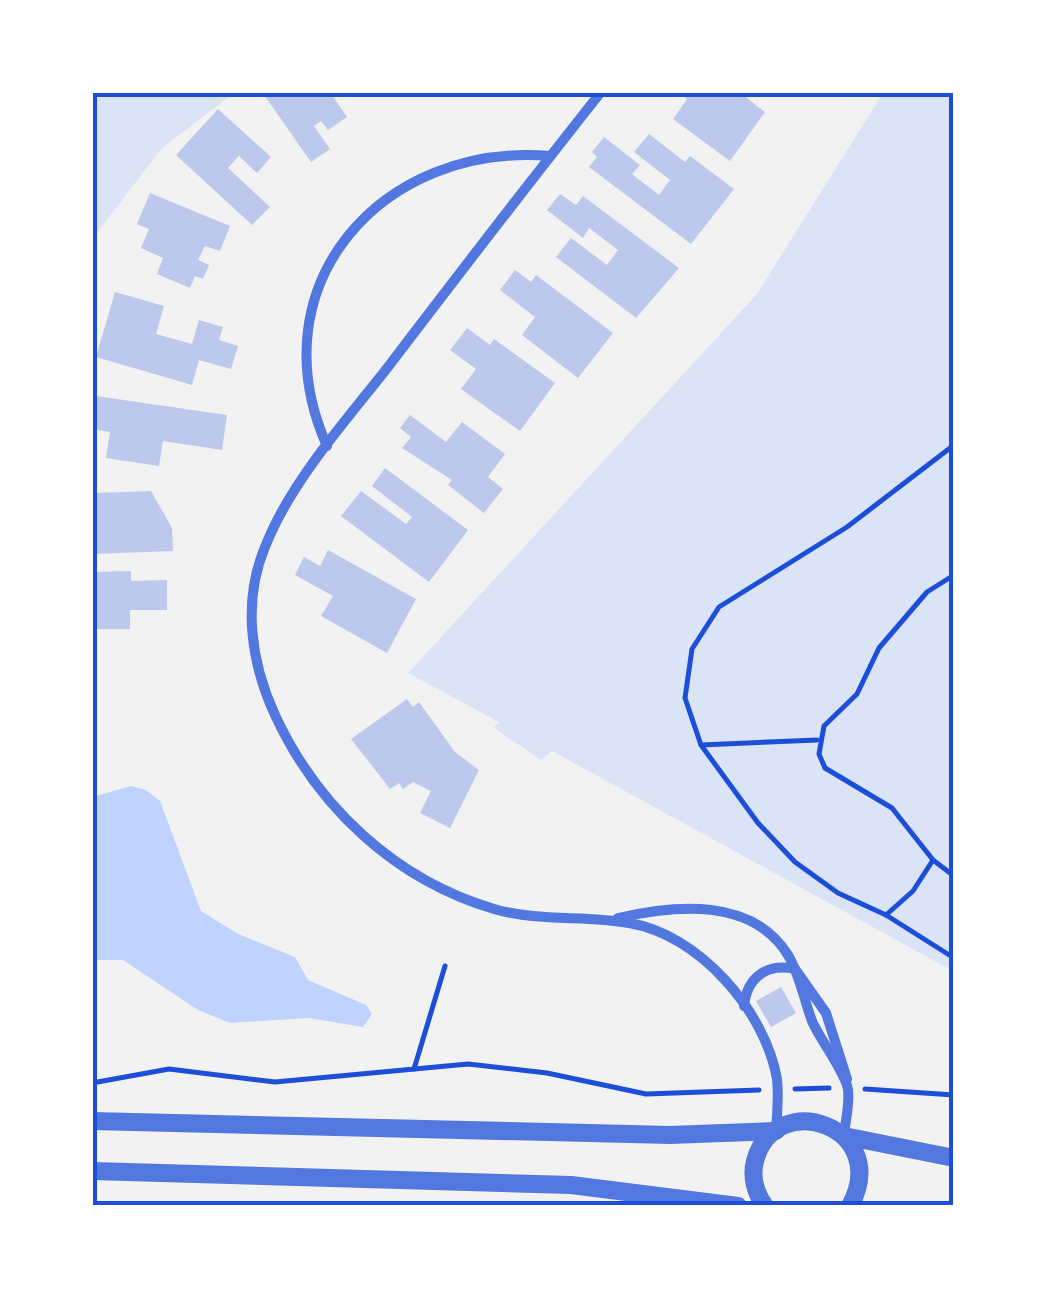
<svg xmlns="http://www.w3.org/2000/svg" width="1046" height="1298" font-family="'Varela Round',sans-serif">
<rect width="100%" height="100%" fill="#f2f2f2"/>
<!-- green -->
<g fill="#dbe4f7">
<path d="M 93,93 L 234,93 L 161,149 L 93,238 Z"/>
<path d="M 883,93 L 953,93 L 953,971 L 552,751 L 541,760 L 494,728 L 499,722 L 408,673 L 757,294 Z"/>
</g>
<!-- water -->
<path fill="#bfd3fe" d="M 131,786 L 146,790 L 160,801 L 201,911 L 238,934 L 295,957 L 308,980 L 366,1005 L 372,1014 L 363,1027 L 309,1018 L 230,1023 L 198,1010 L 123,960 L 93,960 L 93,797 Z"/>
<!-- building -->
<g fill="#bdc9ec">
<path d="M 262,92 L 330,92 L 347,117 L 328,130 L 321,121 L 314,126 L 330,149 L 311,162 Z"/>
<path d="M 678,92 L 739,92 L 765,112 L 730,161 L 673,119 L 687,99 Z"/>
<path d="M 218,109 L 271,157 L 257,173 L 239,156 L 228,168 L 270,207 L 252,225 L 176,155 Z"/>
<path d="M 649,134 L 685,162 L 690,156 L 734,189 L 691,244 L 589,167 L 597,157 L 592,152 L 604,137 L 640,165 L 632,174 L 659,195 L 670,180 L 634,152 Z"/>
<path d="M 150,193 L 230,226 L 220,251 L 205,246 L 198,260 L 209,265 L 203,279 L 195,276 L 190,288 L 157,274 L 163,258 L 141,248 L 149,229 L 137,224 Z"/>
<path d="M 560,194 L 576,205 L 583,196 L 679,268 L 636,318 L 556,257 L 571,238 L 607,265 L 618,250 L 589,228 L 583,238 L 547,210 Z"/>
<path d="M 515,270 L 531,282 L 536,275 L 613,333 L 578,378 L 522,335 L 535,317 L 500,290 Z"/>
<path d="M 115,292 L 164,306 L 156,334 L 192,344 L 199,320 L 223,327 L 219,340 L 238,346 L 231,369 L 199,360 L 192,385 L 96,357 Z"/>
<path d="M 467,328 L 490,345 L 494,339 L 555,383 L 520,431 L 461,389 L 476,369 L 450,350 Z"/>
<path d="M 96,396 L 227,415 L 222,450 L 163,441 L 159,466 L 106,458 L 110,432 L 92,429 Z"/>
<path d="M 410,415 L 446,442 L 462,422 L 505,454 L 488,477 L 503,489 L 484,513 L 448,485 L 452,480 L 402,448 L 411,437 L 400,428 Z"/>
<path d="M 385,468 L 468,530 L 429,582 L 341,516 L 361,491 L 406,524 L 412,517 L 372,486 Z"/>
<path d="M 151,491 L 172,528 L 173,551 L 92,554 L 95,493 Z"/>
<path d="M 328,550 L 416,599 L 387,653 L 321,616 L 333,596 L 295,575 L 304,557 L 320,566 Z"/>
<path d="M 131,571 L 131,581 L 167,580 L 167,610 L 130,610 L 130,629 L 92,629 L 92,572 Z"/>
<path d="M 407,699 L 413,707 L 419,702 L 455,752 L 479,770 L 450,828 L 420,813 L 431,791 L 413,782 L 403,789 L 399,783 L 390,789 L 351,739 Z"/>
<path d="M 781,987 L 796,1013 L 771,1027 L 756,1001 Z"/>
</g>
<g fill="none" stroke-linecap="round" stroke-linejoin="round">
<!-- path -->
<g stroke="#1d4ed8" stroke-width="5">
<path d="M 954,445 L 847,527 L 719,607 L 692,649 L 685,698 L 701,745 L 758,823 L 795,862 L 838,893 L 886,915 L 954,958"/>
<path d="M 954,575 L 927,592 L 879,648 L 857,694 L 824,726 L 819,754 L 825,768 L 892,808 L 933,860 L 954,876"/>
<path d="M 701,745 L 817,740"/>
<path d="M 886,915 L 913,891 L 933,860"/>
<path d="M 414,1069 L 445,966"/>
<path d="M 92,1083 L 169,1069 L 275,1082 L 468,1064 L 547,1073 L 646,1094 L 759,1090"/>
<path d="M 795,1089 L 829,1088"/>
<path d="M 865,1089 L 954,1095"/>
</g>
<!-- minor -->
<g stroke="#5277de" stroke-width="10">
<path d="M 601,92 C 529,183 458,275 388,367 C 345,422 291,481 265,547 C 242,602 251,663 275,715 C 318,808 396,880 494,909 C 539,922 584,915 629,923 C 698,934 765,1010 777,1079 C 779,1096 777,1114 776,1131"/>
<path d="M 327,446 C 255,284 383,142 550,156"/>
<path d="M 618,918 C 675,905 752,897 788,955 C 800,975 804,1000 812,1021 C 820,1040 846,1073 848,1090 C 850,1104 845,1122 844,1136"/>
<path d="M 744,1006 C 747,977 767,963 795,969 L 826,1013 L 847,1079"/>
</g>
<!-- tertiary -->
<g stroke="#5277de" stroke-width="18">
<path d="M 92,1121 L 670,1135 L 776,1131"/>
<path d="M 844,1136 L 954,1158"/>
<path d="M 92,1171 L 571,1185 L 738,1206"/>
<path d="M 765,1206 C 755,1193 751,1176 755,1161 C 775,1086 893,1127 850,1206"/>
</g>
</g>
<!-- border -->
<rect width="1046" height="1298" fill="none" stroke="#ffffff" stroke-width="190"/>
<rect x="95" y="95" width="856" height="1108" fill="none" stroke="#1d4ed8" stroke-width="4"/>
</svg>
